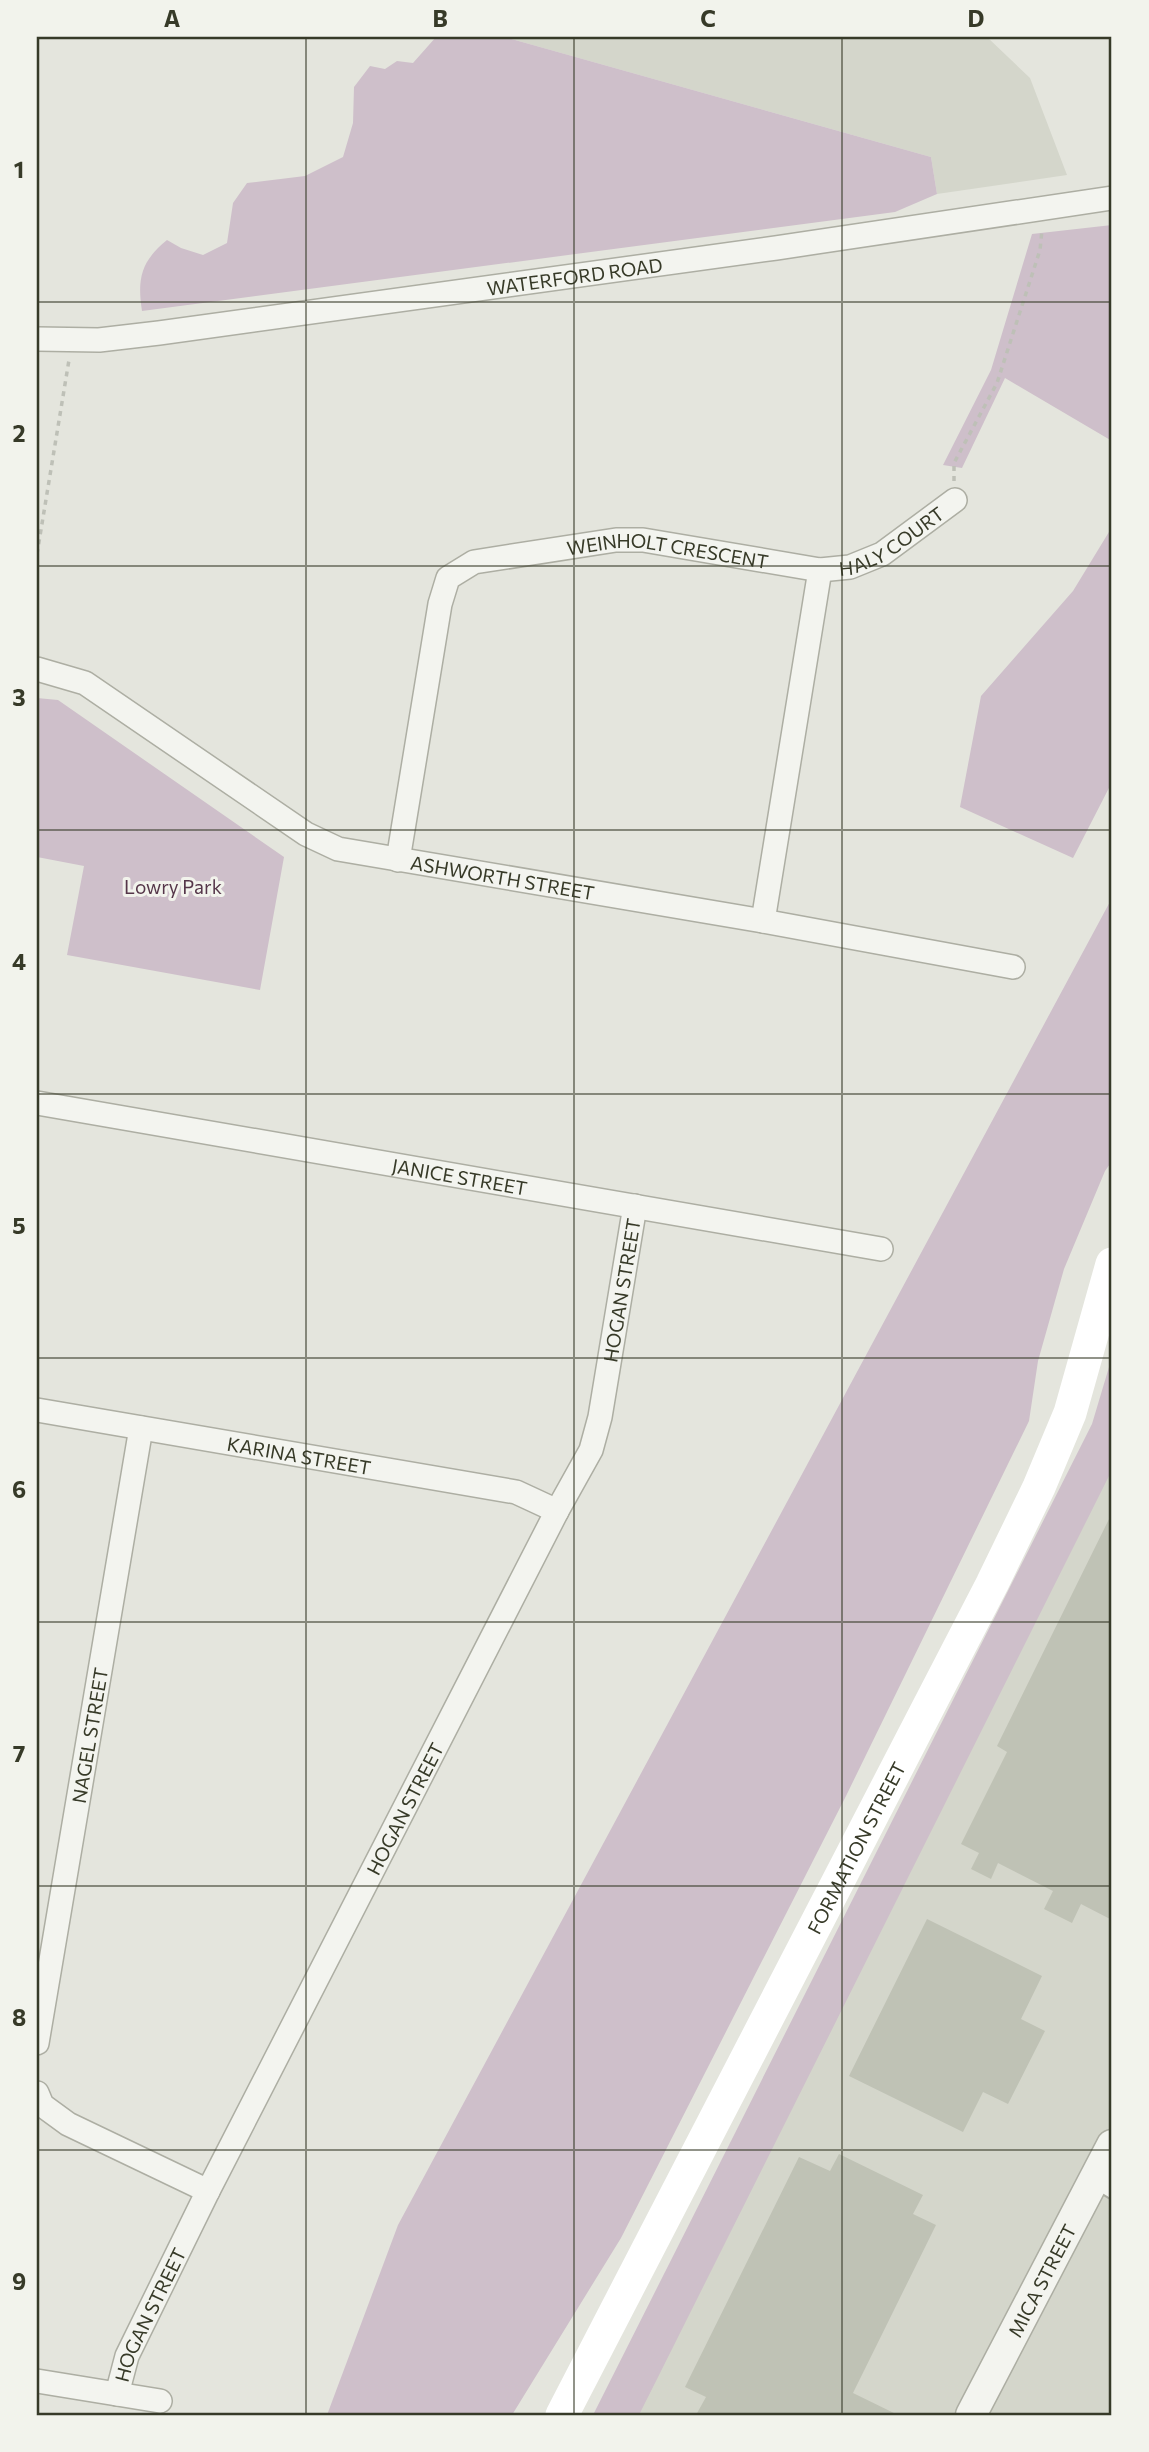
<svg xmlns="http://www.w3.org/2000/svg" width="1149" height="2452" font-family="Commissioner,sans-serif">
<rect width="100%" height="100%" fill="#e4e5dd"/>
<!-- built -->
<g fill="#d4d6cb">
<path d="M 504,37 L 987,37 L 1030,78 L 1067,175 L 937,194 L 931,157 Z"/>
<path d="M 1112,1468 L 1112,2415 L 638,2415 Z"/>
</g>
<!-- green -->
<g fill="#cebfca">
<path d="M 436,37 L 504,37 L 931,157 L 937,194 L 895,212 L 142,311 C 137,279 141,261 167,240 L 181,248 L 203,255 L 227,243 L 233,203 L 247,183 L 305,176 L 343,157 L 353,123 L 354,87 L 370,66 L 385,69 L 397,61 L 413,63 Z"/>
<path d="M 1112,225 L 1112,441 L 1005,378 L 962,468 L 943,465 L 991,370 L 1032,234 Z"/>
<path d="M 1112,527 L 1112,782 L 1073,858 L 960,807 L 981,696 L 1073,591 Z"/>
<path d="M 37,698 L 58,700 L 284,857 L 260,990 L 67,955 L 84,866 L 37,857 Z"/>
<path d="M 1112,898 L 1112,1161 L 1105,1171 L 1064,1269 L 1038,1361 L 1029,1421 L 846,1796 L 621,2238 L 512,2415 L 327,2415 L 398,2225 Z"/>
<path d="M 1112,1357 L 1112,1470 L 639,2415 L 593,2415 L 1092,1424 Z"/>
</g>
<!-- building -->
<g fill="#bfc2b5">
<path d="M 1112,1513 L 1112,1920 L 1081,1904 L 1072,1923 L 1044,1909 L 1053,1891 L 998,1863 L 991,1879 L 971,1869 L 979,1853 L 961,1844 L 1007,1752 L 997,1746 Z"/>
<path d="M 927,1919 L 1042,1976 L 1021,2019 L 1045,2031 L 1008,2104 L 983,2092 L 963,2132 L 849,2076 Z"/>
<path d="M 839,2154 L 923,2195 L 913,2214 L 936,2225 L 853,2393 L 898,2415 L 696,2415 L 706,2397 L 685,2387 L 799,2157 L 830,2171 Z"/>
</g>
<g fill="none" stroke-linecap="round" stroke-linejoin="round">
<!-- service casing -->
<g stroke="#adaea3" stroke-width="16">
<path id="service" d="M 1094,2181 L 1112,2192"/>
</g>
<!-- minor casing -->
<g stroke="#adaea3" stroke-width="26">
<g id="minor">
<path id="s1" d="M 37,339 L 99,340 L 159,333 L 776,248 L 1112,198"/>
<path id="s2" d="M 37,669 L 85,683 L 306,834 L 338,849 L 763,921 L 1013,967"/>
<path id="s3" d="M 398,860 L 440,604 L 448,578 L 474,562 L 616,540 L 643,540 L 820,570 L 850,567 L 882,554 L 955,500"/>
<path d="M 763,921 L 820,570"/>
<path id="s4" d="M 37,1103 L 881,1249"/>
<path id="s5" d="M 37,1410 L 516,1492 L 557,1511"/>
<path id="s6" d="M 37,2043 L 141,1428"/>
<path d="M 37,2093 L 42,2105 L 68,2124 L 208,2191"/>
<path d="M 37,2381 L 160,2401"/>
<path id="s7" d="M 117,2394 L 127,2356 L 208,2191 L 557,1511 L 591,1450 L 600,1417 L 635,1206"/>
</g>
</g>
<!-- tertiary casing -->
<g stroke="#adaea3" stroke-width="33">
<g id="tertiary">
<path id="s8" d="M 971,2415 L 1112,2145"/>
</g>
</g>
<!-- path -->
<g stroke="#bec0b7" stroke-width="3.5" stroke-dasharray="5 5" stroke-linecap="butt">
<path d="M 954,481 L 954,463 L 997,383 L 1040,250 L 1042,230"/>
<path d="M 37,554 L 69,360"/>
</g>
<!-- service -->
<use href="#service" stroke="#f3f4ef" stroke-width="12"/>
<!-- minor -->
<use href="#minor" stroke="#f3f4ef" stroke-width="23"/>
<!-- tertiary -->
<use href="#tertiary" stroke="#f3f4ef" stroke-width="30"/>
<!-- secondary -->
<path stroke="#fff" stroke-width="33" id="s9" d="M 562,2415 L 992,1584 L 1039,1487 L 1070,1413 L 1112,1264"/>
</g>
<!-- grid -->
<path fill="none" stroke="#373a28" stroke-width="2" stroke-opacity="0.55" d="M 306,37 L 306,2415M 574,37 L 574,2415M 842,37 L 842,2415M 37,302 L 1112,302M 37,566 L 1112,566M 37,830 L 1112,830M 37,1094 L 1112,1094M 37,1358 L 1112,1358M 37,1622 L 1112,1622M 37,1886 L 1112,1886M 37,2150 L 1112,2150"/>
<g text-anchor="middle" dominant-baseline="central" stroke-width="6" stroke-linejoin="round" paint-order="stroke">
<!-- street labels -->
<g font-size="19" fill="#373a28" stroke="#f2f3ec">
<text stroke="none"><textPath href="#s1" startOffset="542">WATERFORD ROAD</textPath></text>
<text stroke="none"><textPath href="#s3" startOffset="746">HALY COURT</textPath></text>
<text stroke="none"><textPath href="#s3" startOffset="513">WEINHOLT CRESCENT</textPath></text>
<text stroke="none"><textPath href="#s2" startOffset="520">ASHWORTH STREET</textPath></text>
<text stroke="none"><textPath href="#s4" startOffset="429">JANICE STREET</textPath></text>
<text stroke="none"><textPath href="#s7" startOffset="1220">HOGAN STREET</textPath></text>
<text stroke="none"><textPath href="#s5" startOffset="266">KARINA STREET</textPath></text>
<text stroke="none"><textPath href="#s6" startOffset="312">NAGEL STREET</textPath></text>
<text stroke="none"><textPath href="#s7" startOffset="653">HOGAN STREET</textPath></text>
<text stroke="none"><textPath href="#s9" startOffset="639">FORMATION STREET</textPath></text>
<text stroke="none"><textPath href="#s8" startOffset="152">MICA STREET</textPath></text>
<text stroke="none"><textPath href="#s7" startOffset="86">HOGAN STREET</textPath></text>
</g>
<!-- park labels -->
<g font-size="19" fill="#553649" stroke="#f2f3ec">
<text x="173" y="886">Lowry Park</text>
</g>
</g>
<!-- border -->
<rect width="1149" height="2452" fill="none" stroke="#f2f3ec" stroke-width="77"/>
<rect x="38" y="38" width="1072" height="2376" fill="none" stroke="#373a28" stroke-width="2.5"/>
<g font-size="23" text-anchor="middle" font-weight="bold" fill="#373a28">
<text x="172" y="27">A</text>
<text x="440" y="27">B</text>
<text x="708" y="27">C</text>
<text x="976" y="27">D</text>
<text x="19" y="178">1</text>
<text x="19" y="442">2</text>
<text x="19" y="706">3</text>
<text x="19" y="970">4</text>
<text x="19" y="1234">5</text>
<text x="19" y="1498">6</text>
<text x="19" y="1762">7</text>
<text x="19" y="2026">8</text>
<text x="19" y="2290">9</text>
</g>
</svg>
